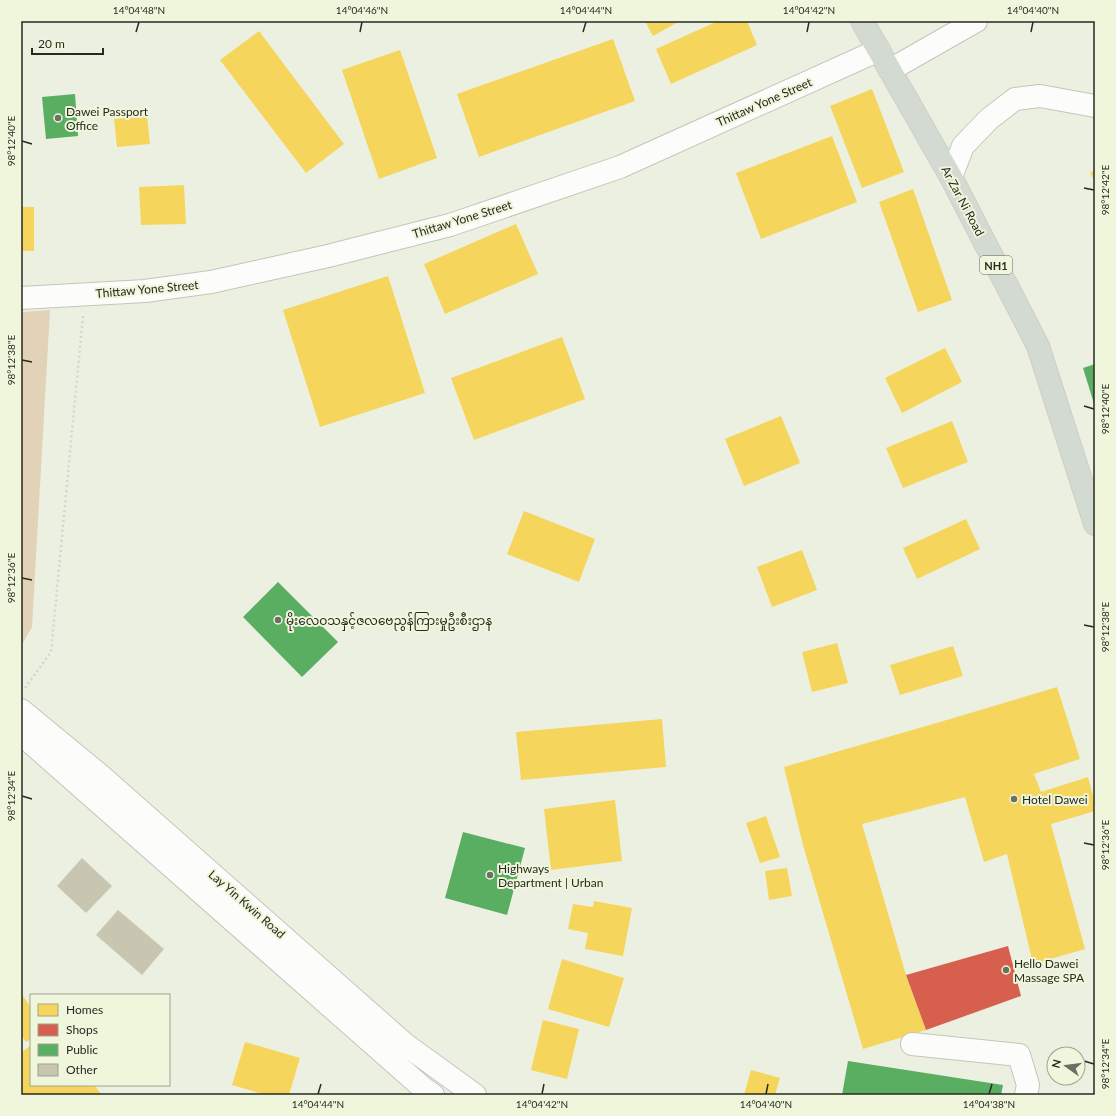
<svg xmlns="http://www.w3.org/2000/svg" width="1116" height="1116" font-family="Lato,'Noto Sans Myanmar',sans-serif">
<rect width="100%" height="100%" fill="#ecf0e1"/>
<!-- green -->
<path fill="#e2d2b8" d="M 50,310 L 32,627 L 21,646 L 21,312 Z"/>
<!-- homes -->
<g fill="#f6d55c">
<path d="M 645,21 L 680,21 L 653,36 Z"/>
<path d="M 718,21 L 747,21 L 757,45 L 671,84 L 656,49 Z"/>
<path d="M 259,31 L 344,144 L 306,173 L 220,60 Z"/>
<path d="M 613,39 L 635,101 L 479,157 L 457,94 Z"/>
<path d="M 400,50 L 437,158 L 379,179 L 342,70 Z"/>
<path d="M 872,89 L 904,172 L 862,188 L 830,106 Z"/>
<path d="M 147,116 L 150,144 L 117,147 L 114,119 Z"/>
<path d="M 832,136 L 857,202 L 761,239 L 736,173 Z"/>
<path d="M 1095,170 L 1095,181 L 1090,173 Z"/>
<path d="M 184,185 L 186,224 L 141,225 L 139,187 Z"/>
<path d="M 913,189 L 952,300 L 918,312 L 879,202 Z"/>
<rect x="21" y="207" width="13" height="44"/>
<path d="M 516,224 L 538,274 L 445,314 L 424,264 Z"/>
<path d="M 388,276 L 425,393 L 320,427 L 283,310 Z"/>
<path d="M 562,337 L 585,399 L 474,440 L 451,378 Z"/>
<path d="M 945,348 L 962,382 L 902,413 L 885,378 Z"/>
<path d="M 781,416 L 800,463 L 744,486 L 725,439 Z"/>
<path d="M 952,421 L 968,462 L 903,488 L 886,448 Z"/>
<path d="M 524,511 L 595,539 L 579,582 L 507,554 Z"/>
<path d="M 966,519 L 980,549 L 917,579 L 903,548 Z"/>
<path d="M 802,550 L 817,590 L 772,607 L 757,567 Z"/>
<path d="M 837,643 L 848,683 L 812,692 L 802,652 Z"/>
<path d="M 953,646 L 963,676 L 900,695 L 890,665 Z"/>
<path d="M 1057,687 L 1080,759 L 1024,777 L 1034,774 L 1041,792 L 1088,777 L 1095,804 L 1095,811 L 1051,824 L 1085,949 L 1033,964 L 1007,854 L 984,862 L 965,797 L 862,824 L 906,975 L 926,1030 L 863,1049 L 803,845 L 784,767 L 940,722 Z"/>
<path d="M 662,719 L 666,767 L 521,780 L 516,732 Z"/>
<path d="M 615,800 L 622,861 L 551,870 L 544,809 Z"/>
<path d="M 766,816 L 780,857 L 760,863 L 746,823 Z"/>
<path d="M 787,868 L 792,896 L 769,900 L 765,871 Z"/>
<path d="M 594,901 L 632,908 L 623,956 L 585,949 L 588,933 L 568,929 L 573,904 L 593,907 Z"/>
<path d="M 562,959 L 624,978 L 609,1027 L 548,1009 Z"/>
<path d="M 22,995 L 31,1007 L 31,1039 L 26,1042 L 21,1035 L 21,996 Z"/>
<path d="M 543,1020 L 579,1029 L 567,1079 L 531,1070 Z"/>
<path d="M 245,1042 L 300,1058 L 289,1095 L 266,1095 L 232,1085 Z"/>
<path d="M 31,1045 L 31,1085 L 94,1085 L 102,1095 L 21,1095 L 21,1053 Z"/>
<path d="M 751,1070 L 780,1078 L 775,1095 L 744,1095 Z"/>
</g>
<!-- shops -->
<path fill="#d6604d" d="M 1008,946 L 1021,996 L 926,1030 L 906,975 Z"/>
<!-- public -->
<g fill="#5aae61">
<path d="M 75,94 L 78,136 L 46,139 L 42,97 Z"/>
<path d="M 1095,364 L 1095,407 L 1083,368 Z"/>
<path d="M 278,582 L 338,642 L 302,677 L 243,617 Z"/>
<path d="M 463,832 L 525,848 L 507,915 L 445,898 Z"/>
<path d="M 848,1061 L 1003,1085 L 1001,1095 L 842,1095 Z"/>
</g>
<!-- building -->
<g fill="#c8c6b1">
<path d="M 82,858 L 112,886 L 86,913 L 57,886 Z"/>
<path d="M 118,910 L 164,949 L 142,975 L 96,935 Z"/>
</g>
<g fill="none" stroke-linecap="round" stroke-linejoin="round">
<!-- minor casing -->
<g stroke="#c3c6ba" stroke-width="24">
<g id="minor">
<path d="M 890,70 L 976,21"/>
<path d="M 951,177 L 963,146 L 989,119 L 1015,99 L 1040,96 L 1095,106"/>
<path d="M 21,298 L 145,291 L 211,282 L 328,256 L 450,225 L 620,167 L 879,50"/>
<path d="M 21,710 L 100,775 L 406,1045 L 475,1095"/>
<path d="M 21,734 L 423,1088 L 433,1095"/>
<path d="M 912,1044 L 1019,1055 L 1028,1085 L 1026,1095"/>
</g>
</g>
<!-- highway casing -->
<g stroke="#cdcfc8" stroke-width="24">
<path id="highway" d="M 862,21 L 951,177 L 1038,346 L 1095,524"/>
</g>
<!-- path -->
<path stroke="#d4d5d1" stroke-width="2.5" stroke-dasharray="2 3" stroke-linecap="butt" d="M 25,688 L 51,652 L 83,316"/>
<!-- minor -->
<use href="#minor" stroke="#fcfdfa" stroke-width="22"/>
<!-- highway -->
<use href="#highway" stroke="#d3dad1" stroke-width="22"/>
</g>
<!-- ticks -->
<path fill="none" stroke="#272a20" stroke-width="1.5" d="M 136,32 L 139,22M 360,32 L 362,22M 583,32 L 586,22M 807,32 L 809,22M 1031,32 L 1033,22M 22,141 L 32,144M 1084,188 L 1094,190M 22,360 L 32,362M 1084,406 L 1094,409M 22,578 L 32,580M 1084,625 L 1094,627M 22,796 L 32,799M 1084,843 L 1094,845M 1084,1061 L 1094,1064M 318,1094 L 321,1084M 542,1094 L 544,1084M 766,1094 L 768,1084M 989,1094 L 992,1084"/>
<!-- markers -->
<g fill="#6c6f64" stroke="#eff6db" stroke-width="1.5">
<circle cx="58" cy="118" r="4"/>
<circle cx="278" cy="620" r="4"/>
<circle cx="1014" cy="799" r="4"/>
<circle cx="490" cy="875" r="4"/>
<circle cx="1006" cy="970" r="4"/>
</g>
<g text-anchor="middle" dominant-baseline="central" stroke-width="4" stroke-linejoin="round" paint-order="stroke">
<!-- shield labels -->
<rect fill="#eff6db" stroke="#636758" stroke-width="1" x="980" y="256" width="32" height="18" rx="3"/>
<g font-size="11" font-weight="bold" fill="#272a20">
<text x="996" y="265">NH1</text>
</g>
<!-- street labels -->
<g font-size="12" fill="#272a20" stroke="#eff6db">
<text transform="translate(764 102) rotate(-24)">Thittaw Yone Street</text>
<text transform="translate(963 201) rotate(62)">Ar Zar Ni Road</text>
<text transform="translate(462 219) rotate(-17)">Thittaw Yone Street</text>
<text transform="translate(147 289) rotate(-5)">Thittaw Yone Street</text>
<text transform="translate(247 904) rotate(41)">Lay Yin Kwin Road</text>
</g>
<!-- poi labels -->
<g font-size="12" fill="#272a20" stroke="#eff6db" text-anchor="start">
<text x="66" y="111">Dawei Passport<tspan x="66" dy="14">Office</tspan></text>
<text x="286" y="620">မိုးလေဝသနှင့်ဇလဗေညွန်ကြားမှုဦးစီးဌာန</text>
<text x="1022" y="799">Hotel Dawei</text>
<text x="498" y="868">Highways<tspan x="498" dy="14">Department | Urban</tspan></text>
<text x="1014" y="963">Hello Dawei<tspan x="1014" dy="14">Massage SPA</tspan></text>
</g>
</g>
<!-- border -->
<rect width="1116" height="1116" fill="none" stroke="#eff6db" stroke-width="44"/>
<!-- legend -->
<rect x="30" y="994" width="140" height="92" fill="#eff6db" stroke="#9fa490"/>
<rect x="38" y="1004" width="20" height="12" fill="#f6d55c" stroke="#9fa490"/>
<text x="66" y="1014" font-size="12" fill="#272a20">Homes</text>
<rect x="38" y="1024" width="20" height="12" fill="#d6604d" stroke="#9fa490"/>
<text x="66" y="1034" font-size="12" fill="#272a20">Shops</text>
<rect x="38" y="1044" width="20" height="12" fill="#5aae61" stroke="#9fa490"/>
<text x="66" y="1054" font-size="12" fill="#272a20">Public</text>
<rect x="38" y="1064" width="20" height="12" fill="#c8c6b1" stroke="#9fa490"/>
<text x="66" y="1074" font-size="12" fill="#272a20">Other</text>
<!-- north arrow -->
<g transform="translate(1066 1066) rotate(284)"><circle r="19" fill="#eff6db" stroke="#9fa490"/>
<path d="M0-3L7 15L0 10L-7 15Z" fill="#6c6f64"/>
<text y="-6" font-size="11" font-weight="bold" text-anchor="middle" fill="#272a20">N</text>
</g>
<!-- scale -->
<path d="M32 48v6h71v-6" fill="none" stroke="#272a20" stroke-width="2"/>
<text x="38" y="48" font-size="12" fill="#272a20" stroke="#eff6db" stroke-width="3" paint-order="stroke">20 m</text>
<rect x="22" y="22" width="1072" height="1072" fill="none" stroke="#272a20" stroke-width="1.5"/>
<g font-size="10" text-anchor="middle" fill="#272a20">
<text x="139" y="14">14°04'48"N</text>
<text x="362" y="14">14°04'46"N</text>
<text x="586" y="14">14°04'44"N</text>
<text x="809" y="14">14°04'42"N</text>
<text x="1033" y="14">14°04'40"N</text>
<text transform="translate(11 141) rotate(-90)" y="4">98°12'40"E</text>
<text transform="translate(1105 190) rotate(-90)" y="4">98°12'42"E</text>
<text transform="translate(11 360) rotate(-90)" y="4">98°12'38"E</text>
<text transform="translate(1105 409) rotate(-90)" y="4">98°12'40"E</text>
<text transform="translate(11 578) rotate(-90)" y="4">98°12'36"E</text>
<text transform="translate(1105 627) rotate(-90)" y="4">98°12'38"E</text>
<text transform="translate(11 796) rotate(-90)" y="4">98°12'34"E</text>
<text transform="translate(1105 845) rotate(-90)" y="4">98°12'36"E</text>
<text transform="translate(1105 1064) rotate(-90)" y="4">98°12'34"E</text>
<text x="318" y="1108">14°04'44"N</text>
<text x="542" y="1108">14°04'42"N</text>
<text x="766" y="1108">14°04'40"N</text>
<text x="989" y="1108">14°04'38"N</text>
</g>
</svg>
